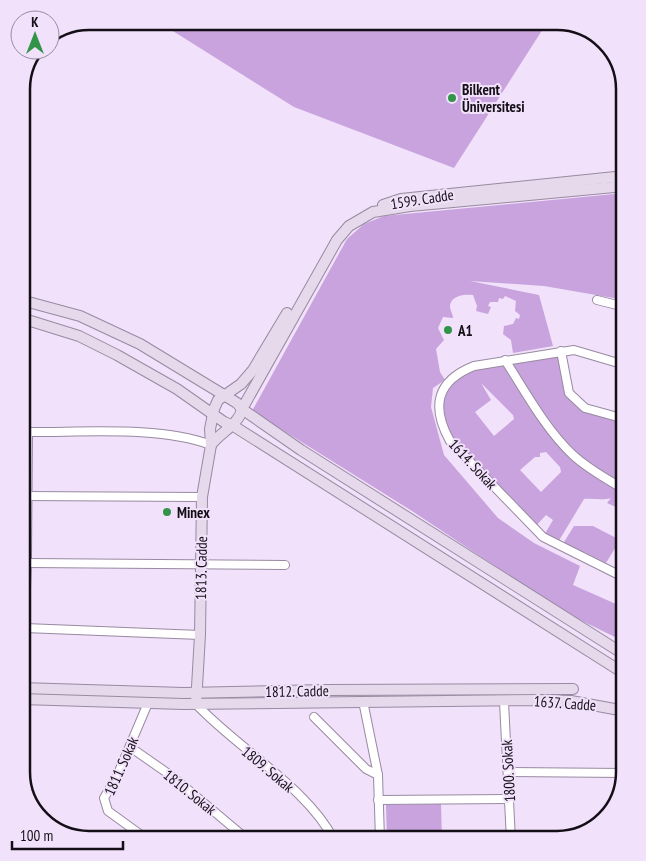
<svg xmlns="http://www.w3.org/2000/svg" width="646" height="861" font-family="'PT Sans Narrow',sans-serif">
<rect width="100%" height="100%" fill="#f1e1fa"/>
<!-- green -->
<g fill="#c8a3de" fill-rule="evenodd">
<path d="M 157,21 L 548,21 L 454,168 L 294,107 Z"/>
<path d="M 625,193 L 625,300 L 544,286 L 470,281 L 539,295 L 553,346 L 513,353 L 511,340 L 503,334 L 504,326 L 513,324 L 516,318 L 519,319 L 520,315 L 515,311 L 516,301 L 505,296 L 503,299 L 499,298 L 498,302 L 490,302 L 488,306 L 491,307 L 488,314 L 476,311 L 477,306 L 473,295 C 466,294 450,295 450,307 C 450,310 453,314 453,318 L 443,317 L 438,328 L 444,340 L 436,349 L 440,372 L 445,380 L 433,388 L 431,407 L 444,455 L 498,518 L 534,543 L 580,566 L 573,585 L 625,608 L 625,642 L 564,612 L 412,511 L 252,411 L 347,239 L 364,224 L 384,216 Z"/>
<path d="M 561,351 L 570,393 L 586,408 L 625,421 L 625,511 L 607,503 L 611,498 C 602,501 593,498 584,499 L 557,544 L 543,537 L 553,520 L 546,515 L 534,528 L 505,498 L 508,495 L 462,447 L 458,450 L 440,423 L 445,386 L 458,372 ZM 481,383 L 513,415 L 514,419 L 494,436 L 475,412 L 491,400 ZM 546,452 L 560,467 L 561,472 L 541,492 L 520,470 L 535,457 L 540,457 L 540,453 Z"/>
<path d="M 574,526 L 593,526 L 620,540 L 606,563 L 584,552 L 581,557 L 561,547 Z"/>
<path d="M 441,804 L 442,840 L 387,840 L 386,805 Z"/>
</g>
<g fill="none" stroke-linecap="round" stroke-linejoin="round">
<!-- street casing -->
<g stroke="#988aa1" stroke-width="10">
<g id="street">
<path d="M 597,300 L 625,307"/>
<path d="M 561,351 L 569,393 L 585,408 L 625,419"/>
<path d="M 505,360 C 525,391 546,430 573,455 C 588,469 607,479 625,490"/>
<path d="M 21,432 C 78,433 158,425 211,445"/>
<path d="M 21,496 L 202,497"/>
<path d="M 27,563 L 285,565"/>
<path d="M 625,578 L 543,537 L 450,441 C 431,407 436,381 474,366 L 574,350 L 625,365"/>
<path d="M 25,628 L 200,635"/>
<path d="M 23,688 L 27,556 L 28,432"/>
<path d="M 363,701 L 378,775 L 380,840"/>
<path d="M 504,702 L 511,840"/>
<path d="M 148,703 L 117,776 L 104,798 L 108,811 L 148,840"/>
<path d="M 196,704 C 237,748 308,788 334,840"/>
<path d="M 314,717 L 366,769 L 378,775"/>
<path d="M 130,747 L 173,777 L 248,840"/>
<path d="M 21,759 L 23,777"/>
<path d="M 508,772 L 625,773"/>
<path d="M 378,800 L 509,799"/>
</g>
</g>
<!-- secondary casing -->
<g stroke="#988aa1" stroke-width="12">
<g id="secondary">
<path d="M 383,205 L 401,199 L 625,176"/>
<path d="M 21,300 L 80,316 L 140,344 L 237,403 L 242,409 C 239,425 220,432 211,445"/>
<path d="M 21,318 L 79,336 L 117,355 L 177,389 L 224,422 L 232,425 L 625,674"/>
<path d="M 625,655 L 301,450 L 242,409 L 337,240 L 349,226 L 373,212 L 410,206 L 625,186"/>
<path d="M 21,688 L 184,693 L 326,690 L 573,689"/>
<path d="M 21,699 L 184,704 L 537,700 L 571,701 L 625,711"/>
<path d="M 196,704 L 200,635 L 202,497 L 211,445 L 210,429 L 214,409 L 218,400 L 241,384 L 253,370 L 287,313"/>
</g>
</g>
<!-- street -->
<use href="#street" stroke="#fff" stroke-width="8"/>
<!-- secondary -->
<use href="#secondary" stroke="#e5d9eb" stroke-width="10"/>
</g>
<!-- markers -->
<g fill="#329448" stroke="#f1e1fa" stroke-width="2">
<circle cx="452" cy="98" r="5"/>
<circle cx="448" cy="330" r="5"/>
<circle cx="167" cy="512" r="5"/>
</g>
<g text-anchor="middle" dominant-baseline="central" stroke-width="4" stroke-linejoin="round" paint-order="stroke">
<!-- poi labels -->
<g font-size="15" font-weight="bold" fill="#140f17" stroke="#f1e1fa" text-anchor="start">
<text x="462" y="89">Bilkent<tspan x="462" dy="17">Üniversitesi</tspan></text>
<text x="458" y="330">A1</text>
<text x="177" y="512">Minex</text>
</g>
<!-- street labels -->
<g font-size="15" fill="#140f17" stroke="#f1e1fa">
<text transform="translate(422 199) rotate(-9)">1599. Cadde</text>
<text transform="translate(473 464) rotate(47)">1614. Sokak</text>
<text transform="translate(201 568) rotate(-89)">1813. Cadde</text>
<text transform="translate(297 691) rotate(-1)">1812. Cadde</text>
<text transform="translate(565 703) rotate(4)">1637. Cadde</text>
<text transform="translate(121 766) rotate(-66)">1811. Sokak</text>
<text transform="translate(268 769) rotate(40)">1809. Sokak</text>
<text transform="translate(508 771) rotate(-93)">1800. Sokak</text>
<text transform="translate(190 792) rotate(39)">1810. Sokak</text>
</g>
</g>
<!-- crop -->
<path d="M0 0H646V861H0ZM89 30H557A59 59 0 0 1 616 89V772A59 59 0 0 1 557 831H89A59 59 0 0 1 30 772V89A59 59 0 0 1 89 30Z" fill="#f1e1fa" fill-rule="evenodd"/>
<path fill="none" stroke="#140f17" stroke-width="2.5" d="M89 30H557A59 59 0 0 1 616 89V772A59 59 0 0 1 557 831H89A59 59 0 0 1 30 772V89A59 59 0 0 1 89 30Z"/>
<!-- north arrow -->
<g transform="translate(35 35)"><circle r="24" fill="#f1e1fa" stroke="#998d9f"/>
<path d="M0-4L9 19L0 12L-9 19Z" fill="#329448"/>
<text y="-8" font-size="14" font-weight="bold" text-anchor="middle" fill="#140f17">K</text>
</g>
<!-- scale -->
<path d="M12 841v8h111v-8" fill="none" stroke="#140f17" stroke-width="2.5"/>
<text x="20" y="841" font-size="15" fill="#140f17" stroke="#f1e1fa" stroke-width="4" paint-order="stroke">100 m</text>
</svg>
